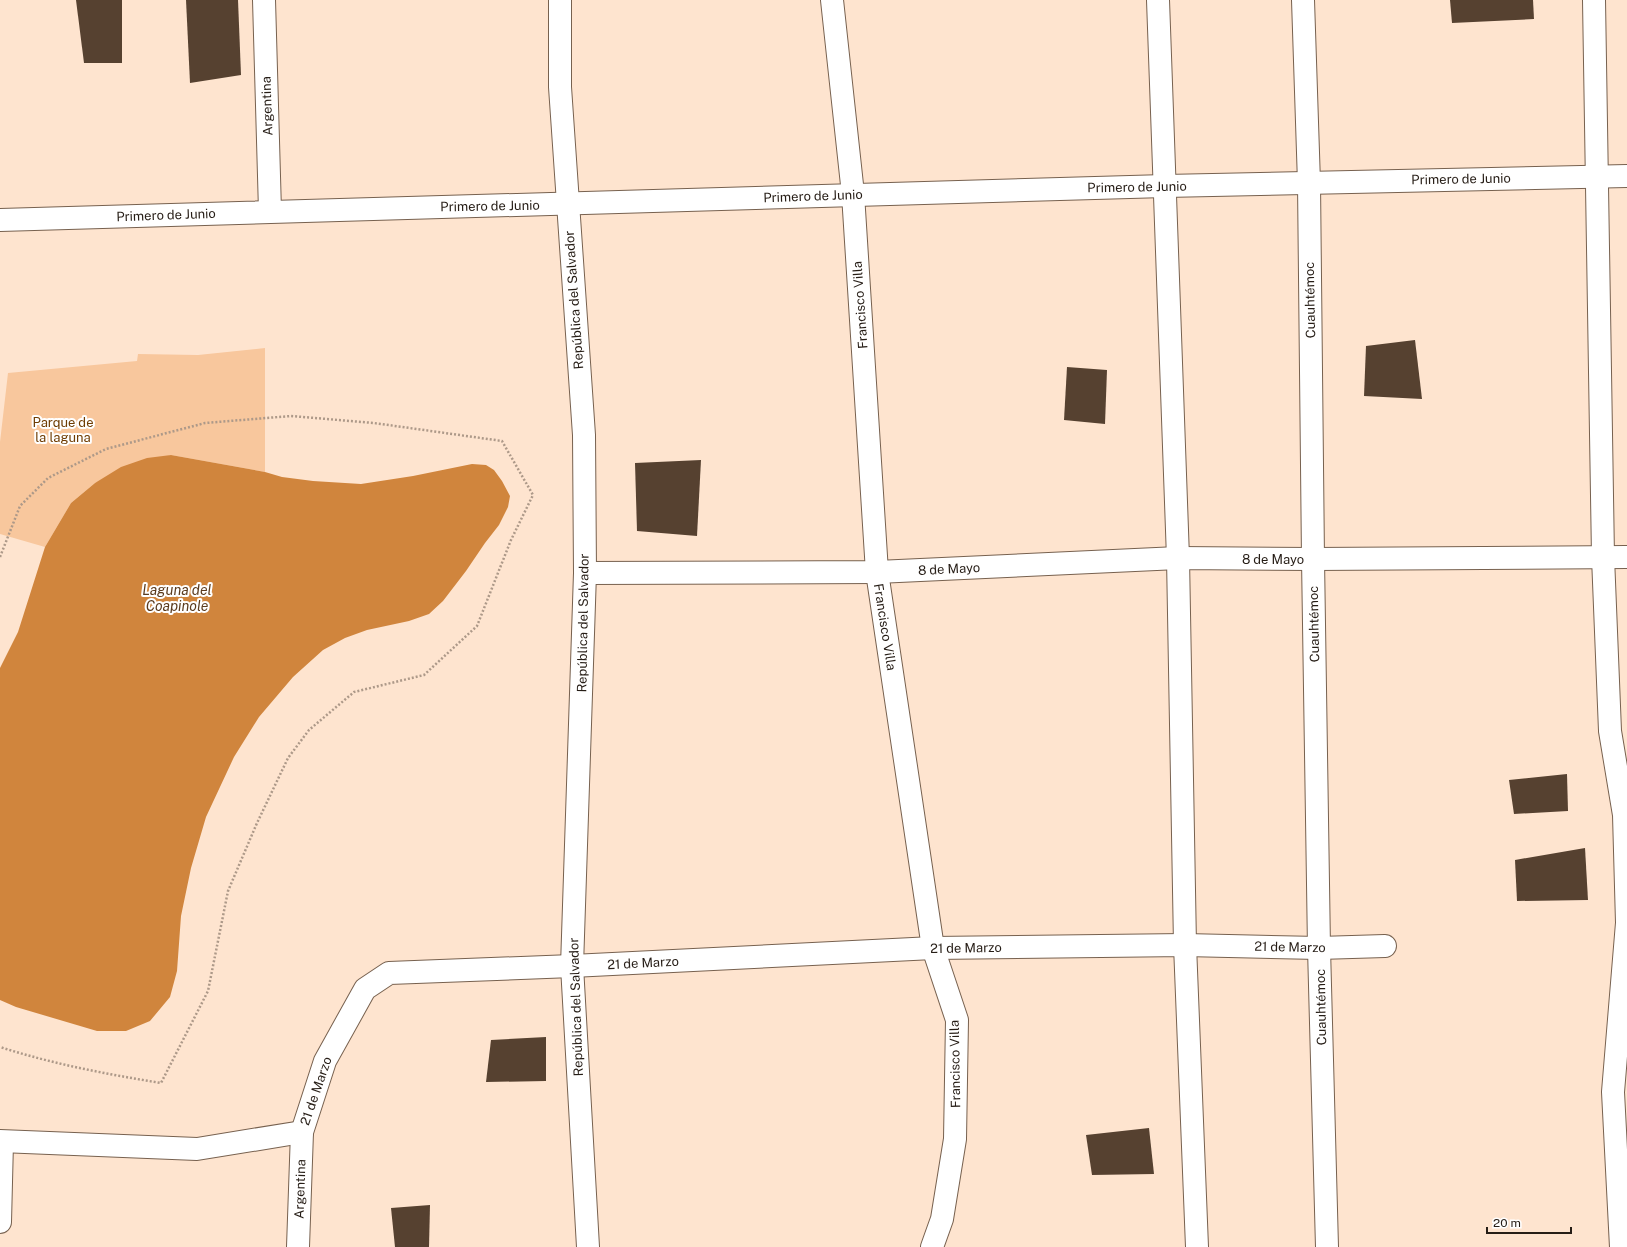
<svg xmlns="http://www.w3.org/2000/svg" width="1627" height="1247" font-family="'Public Sans',sans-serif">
<rect width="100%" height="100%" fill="#fee4cf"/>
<!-- green -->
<path fill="#f8c79d" d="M 265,348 L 265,472 L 171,455 L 95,483 L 71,503 L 45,547 L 0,534 L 0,442 L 8,373 L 137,361 L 138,354 L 198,355 Z"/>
<!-- water -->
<path fill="#d0853d" d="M 171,455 L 265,472 L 282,477 L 313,481 L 361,484 L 413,476 L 472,464 L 486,465 L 494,470 L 502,481 L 510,496 L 508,507 L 499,525 L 485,543 L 466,571 L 443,601 L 429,614 L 409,621 L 367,630 L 345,638 L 323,650 L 293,677 L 259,717 L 234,757 L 206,817 L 191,868 L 181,916 L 177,971 L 170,997 L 150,1021 L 126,1031 L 97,1031 L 16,1007 L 0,1000 L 0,668 L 18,632 L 45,547 L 71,503 L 95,483 L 121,467 L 147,458 Z"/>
<!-- building -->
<g fill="#564130">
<path d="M 76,0 L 122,0 L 122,63 L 84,63 Z"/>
<path d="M 186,0 L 238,0 L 241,75 L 190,83 Z"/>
<path d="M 1450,0 L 1533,0 L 1534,19 L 1452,23 Z"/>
<path d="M 1415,340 L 1422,399 L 1364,396 L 1366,346 Z"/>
<path d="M 1067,367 L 1107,370 L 1105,424 L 1064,420 Z"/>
<path d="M 701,460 L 697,536 L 637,531 L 635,463 Z"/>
<path d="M 1567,774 L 1568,811 L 1514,814 L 1509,780 Z"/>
<path d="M 1585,848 L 1588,900 L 1517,901 L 1515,860 Z"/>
<path d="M 546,1037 L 546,1081 L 486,1082 L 491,1040 Z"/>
<path d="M 1149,1128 L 1154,1174 L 1092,1175 L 1086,1135 Z"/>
<path d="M 430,1205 L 429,1247 L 395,1247 L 391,1208 Z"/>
</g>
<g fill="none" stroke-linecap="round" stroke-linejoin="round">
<!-- minor casing -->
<g stroke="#77614f" stroke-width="24">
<g id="minor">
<path d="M 264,0 L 270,211"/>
<path d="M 560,0 L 560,87 L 584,435 L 585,573 L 572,966 L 588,1247"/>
<path d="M 832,0 L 853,194 L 877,572 L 933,948 L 957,1020 L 955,1139 L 942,1219 L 932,1247"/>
<path d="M 1158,0 L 1178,558 L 1185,945 L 1197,1247"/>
<path d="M 1303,0 L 1309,183 L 1313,559 L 1319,948 L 1327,1247"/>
<path d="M 1594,0 L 1603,557 L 1610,731 L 1624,815 L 1627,923 L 1613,1092 L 1621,1247"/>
<path d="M 0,220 L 1165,186 L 1627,176"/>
<path d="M 585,573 L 877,572 L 1178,558 L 1313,559 L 1627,557"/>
<path d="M 0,1141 L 197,1149 L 302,1132"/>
<path d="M 0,1222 L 2,1142"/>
<path d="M 298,1247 L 302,1132 L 325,1061 L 365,989 L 389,973 L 572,966 L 933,948 L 1185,945 L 1319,948 L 1385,946"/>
</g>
</g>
<!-- path -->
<path stroke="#ad9989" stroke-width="2.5" stroke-dasharray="2 2" stroke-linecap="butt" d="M 0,557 L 20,506 L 48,478 L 106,449 L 205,423 L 291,416 L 374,423 L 502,441 L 533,495 L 511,540 L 477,626 L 424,675 L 354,692 L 309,730 L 288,758 L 257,823 L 228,891 L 208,991 L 161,1083 C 106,1074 53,1064 0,1047"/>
<!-- minor -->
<use href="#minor" stroke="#fff" stroke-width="22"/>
</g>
<g text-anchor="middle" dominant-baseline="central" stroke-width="4" stroke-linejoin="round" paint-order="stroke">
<!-- street labels -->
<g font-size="13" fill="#261d16" stroke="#fff">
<text transform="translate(267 106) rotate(-92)">Argentina</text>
<text transform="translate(1461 179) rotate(-1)">Primero de Junio</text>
<text transform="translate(1137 187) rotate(-1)">Primero de Junio</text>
<text transform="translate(813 196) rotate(-2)">Primero de Junio</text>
<text transform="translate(490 206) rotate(-1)">Primero de Junio</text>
<text transform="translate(166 215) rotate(-2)">Primero de Junio</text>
<text transform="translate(574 300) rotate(-94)">República del Salvador</text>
<text transform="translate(1310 300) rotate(-91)">Cuauhtémoc</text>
<text transform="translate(860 305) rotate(-94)">Francisco Villa</text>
<text x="1273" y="559">8 de Mayo</text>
<text transform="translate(949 569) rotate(-3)">8 de Mayo</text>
<text transform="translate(583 623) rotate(-89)">República del Salvador</text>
<text transform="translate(1314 624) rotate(-91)">Cuauhtémoc</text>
<text transform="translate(885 627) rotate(81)">Francisco Villa</text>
<text transform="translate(1290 947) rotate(1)">21 de Marzo</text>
<text transform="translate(966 948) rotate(-1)">21 de Marzo</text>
<text transform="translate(643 963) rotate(-3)">21 de Marzo</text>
<text transform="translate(576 1007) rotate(-92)">República del Salvador</text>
<text transform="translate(1321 1007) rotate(-91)">Cuauhtémoc</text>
<text transform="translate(955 1064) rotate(-91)">Francisco Villa</text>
<text transform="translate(316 1091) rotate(-71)">21 de Marzo</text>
<text transform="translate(300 1189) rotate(-88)">Argentina</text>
</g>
<!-- park labels -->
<g font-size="13" fill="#6f3d03" stroke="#fff">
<text x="63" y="422">Parque de<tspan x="63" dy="15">la laguna</tspan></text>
</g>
<!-- water labels -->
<g font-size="14" font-style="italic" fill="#5b3b1e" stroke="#fff">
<text x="177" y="590">Laguna del<tspan x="177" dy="16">Coapinole</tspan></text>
</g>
</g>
<!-- scale -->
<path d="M1487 1227v6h84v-6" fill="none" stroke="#261d16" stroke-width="2"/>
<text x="1493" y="1227" font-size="12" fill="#261d16" stroke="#ffffff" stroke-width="3" paint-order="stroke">20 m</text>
</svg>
